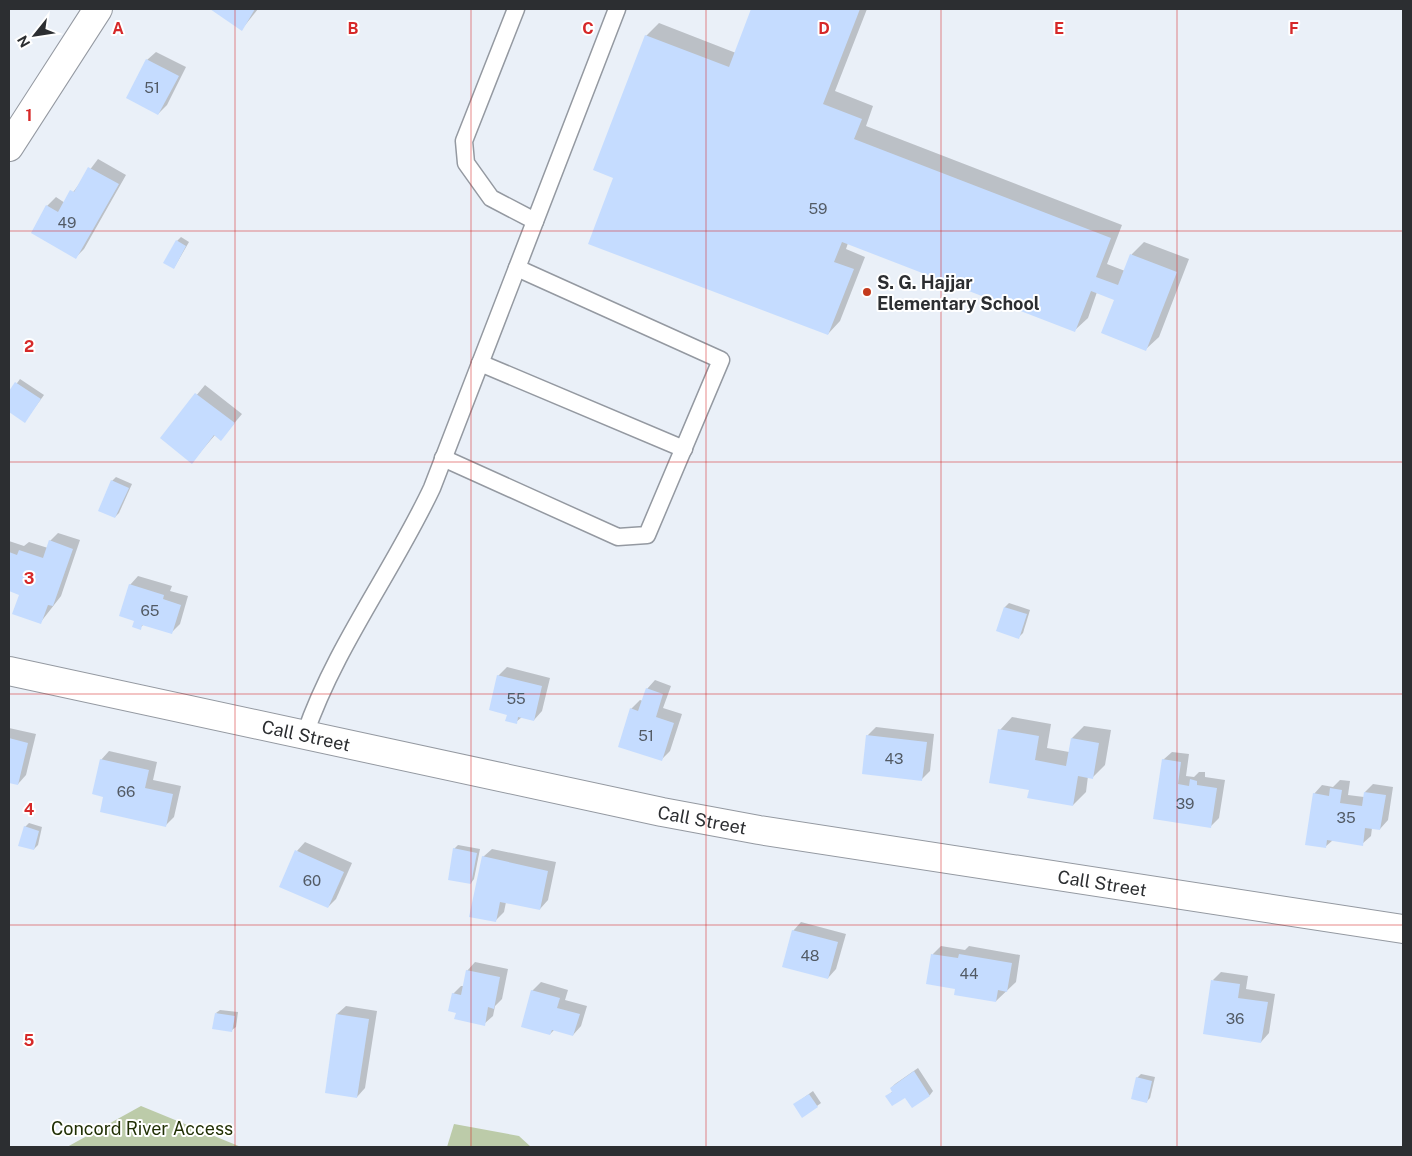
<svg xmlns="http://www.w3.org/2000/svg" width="1412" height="1156" font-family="'Public Sans',sans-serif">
<rect width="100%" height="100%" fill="#eaf0f8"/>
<!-- green -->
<g fill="#bccba9">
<path d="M 141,1106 L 241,1147 L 67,1147 Z"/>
<path d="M 454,1124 L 519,1136 L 531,1147 L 447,1147 Z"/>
</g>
<!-- shadow -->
<g fill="#0003">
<path d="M 211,9 L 258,9 L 242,29 Z"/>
<path d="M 753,9 L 867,9 L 835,91 L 873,106 L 866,126 L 1122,225 L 1107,264 L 1125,271 L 1132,254 L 1144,242 L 1189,259 L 1159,337 L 1146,349 L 1115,299 L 1097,292 L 1088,318 L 1075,330 L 848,243 L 846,249 L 865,257 L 840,321 L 828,334 L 615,178 L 646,36 L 659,23 L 736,53 Z"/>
<path d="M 156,52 L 186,67 L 167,105 L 158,114 L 147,60 Z"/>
<path d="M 98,159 L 126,175 L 84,249 L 76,257 L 47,206 L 56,197 L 65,203 Z"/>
<path d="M 181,237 L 189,242 L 174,268 L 177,241 Z"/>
<path d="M 20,379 L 44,395 L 25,421 L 9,410 L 9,394 Z"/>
<path d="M 205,385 L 242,414 L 221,439 L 215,435 L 192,462 L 161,438 Z"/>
<path d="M 116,477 L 132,484 L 119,513 L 115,517 L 112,481 Z"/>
<path d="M 58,533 L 80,540 L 61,596 L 40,623 L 21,594 L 9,590 L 12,580 L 9,579 L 9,541 L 24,546 L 29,542 L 48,548 L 50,541 Z"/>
<path d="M 138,576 L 172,586 L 170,591 L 188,596 L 180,624 L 172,632 L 144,624 L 140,628 L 135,620 L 130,585 Z"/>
<path d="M 1009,603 L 1030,610 L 1023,633 L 1019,637 L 998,630 L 1005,607 Z"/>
<path d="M 507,667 L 550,678 L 542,711 L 534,720 L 522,717 L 516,722 L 508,714 L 498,676 Z"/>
<path d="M 655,680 L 671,686 L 663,708 L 682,714 L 670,751 L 661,760 L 631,709 L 640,700 L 643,701 L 647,689 Z"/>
<path d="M 1012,717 L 1051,724 L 1047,748 L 1069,752 L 1072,738 L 1084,726 L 1111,730 L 1105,765 L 1093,777 L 1088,776 L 1086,792 L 1073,805 L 1030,789 L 1000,730 Z"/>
<path d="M 876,727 L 934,734 L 930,771 L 922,779 L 867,736 Z"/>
<path d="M 9,728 L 36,734 L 26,775 L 18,784 L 9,782 Z"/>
<path d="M 109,751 L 157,762 L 153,780 L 181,786 L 174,817 L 166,825 L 105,796 L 101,760 Z"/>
<path d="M 1172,752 L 1189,754 L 1186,776 L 1194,777 L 1199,772 L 1205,772 L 1205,777 L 1225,780 L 1219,818 L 1210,827 L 1155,818 L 1163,760 Z"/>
<path d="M 1340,780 L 1350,781 L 1348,795 L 1364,797 L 1365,792 L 1373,784 L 1393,787 L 1388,820 L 1380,829 L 1372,828 L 1371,836 L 1362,844 L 1333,840 L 1325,847 L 1314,794 L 1322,785 L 1333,787 Z"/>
<path d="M 29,823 L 42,827 L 38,845 L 34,849 L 25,827 Z"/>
<path d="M 305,842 L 352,863 L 336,899 L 328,907 L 297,851 Z"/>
<path d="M 458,845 L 480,849 L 474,879 L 471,883 L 454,849 Z"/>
<path d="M 492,849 L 556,862 L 548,900 L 540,909 L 506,902 L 504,912 L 495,921 L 483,857 Z"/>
<path d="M 801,922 L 846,934 L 836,969 L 828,978 L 793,931 Z"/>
<path d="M 941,946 L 965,950 L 969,946 L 1020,955 L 1016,982 L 996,1001 L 957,988 L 928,983 L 933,954 Z"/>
<path d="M 475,962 L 508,969 L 502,999 L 495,1006 L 493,1016 L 484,1024 L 458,1012 L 453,994 L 461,986 L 464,986 L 467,971 Z"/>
<path d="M 1221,972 L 1248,976 L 1246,989 L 1275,994 L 1269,1033 L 1261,1042 L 1213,980 Z"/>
<path d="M 541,982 L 568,990 L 565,1000 L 587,1006 L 581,1026 L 573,1035 L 555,1029 L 550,1034 L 532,991 Z"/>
<path d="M 346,1006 L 377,1011 L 365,1088 L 357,1097 L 337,1014 Z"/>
<path d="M 220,1010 L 238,1012 L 236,1027 L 232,1030 L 216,1013 Z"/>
<path d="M 918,1068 L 933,1091 L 930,1095 L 913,1106 L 905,1096 L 887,1096 L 893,1091 L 891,1088 L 895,1084 Z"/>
<path d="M 1141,1074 L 1155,1077 L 1150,1098 L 1146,1102 L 1137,1078 Z"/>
<path d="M 813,1091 L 821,1103 L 817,1106 L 795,1104 Z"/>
</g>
<!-- building -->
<g fill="#c5dcff">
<path d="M 210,9 L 255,9 L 242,31 Z"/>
<path d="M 751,9 L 860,9 L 823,104 L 862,119 L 854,139 L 1111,238 L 1096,277 L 1118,285 L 1130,254 L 1177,272 L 1146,351 L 1101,333 L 1114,300 L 1091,291 L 1075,332 L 842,242 L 834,262 L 854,269 L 828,335 L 588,244 L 613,178 L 593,170 L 645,35 L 729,67 Z"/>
<path d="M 146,59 L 179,76 L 158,115 L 126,98 Z"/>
<path d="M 88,167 L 119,184 L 76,259 L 31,233 L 46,205 L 58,212 L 70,190 L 74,192 Z"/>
<path d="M 176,240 L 186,246 L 174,269 L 163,263 Z"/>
<path d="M 15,382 L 41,399 L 25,423 L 9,412 L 9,391 Z"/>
<path d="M 195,393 L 235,423 L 221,441 L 214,435 L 192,464 L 160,438 Z"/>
<path d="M 111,480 L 129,488 L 115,518 L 98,511 Z"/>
<path d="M 49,540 L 73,549 L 53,606 L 48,605 L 41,624 L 12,614 L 19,595 L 9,591 L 9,552 L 17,555 L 19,550 L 43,558 Z"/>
<path d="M 129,584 L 164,595 L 163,599 L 181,605 L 172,634 L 142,625 L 141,630 L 132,627 L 134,621 L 119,616 Z"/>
<path d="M 1004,607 L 1027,614 L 1019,639 L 996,631 Z"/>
<path d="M 497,675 L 542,686 L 534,721 L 518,717 L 517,724 L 505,721 L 507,715 L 489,710 Z"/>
<path d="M 646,688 L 663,694 L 656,717 L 674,723 L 662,761 L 618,747 L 630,708 L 638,711 Z"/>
<path d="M 998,729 L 1039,736 L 1035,760 L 1066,766 L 1071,738 L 1099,743 L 1093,779 L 1078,776 L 1073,806 L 1027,798 L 1029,790 L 989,783 Z"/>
<path d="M 866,735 L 927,742 L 922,781 L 862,774 Z"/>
<path d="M 9,738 L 28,743 L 18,785 L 9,783 Z"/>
<path d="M 100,759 L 149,770 L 145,788 L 173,794 L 166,827 L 100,812 L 103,797 L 92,794 Z"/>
<path d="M 1162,759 L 1181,762 L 1178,784 L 1189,786 L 1190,779 L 1197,781 L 1197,785 L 1217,788 L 1211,828 L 1153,819 Z"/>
<path d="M 1330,788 L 1342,790 L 1340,803 L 1362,806 L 1364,792 L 1386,795 L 1380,830 L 1365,828 L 1363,846 L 1327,840 L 1326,848 L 1305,845 L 1313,793 L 1329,796 Z"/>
<path d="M 24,826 L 39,831 L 34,850 L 18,846 Z"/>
<path d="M 453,848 L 477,853 L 471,884 L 448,880 Z"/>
<path d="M 295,850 L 344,872 L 328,908 L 279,887 Z"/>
<path d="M 482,856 L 548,871 L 540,910 L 500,902 L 496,922 L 469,917 Z"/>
<path d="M 792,930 L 838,942 L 828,979 L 782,967 Z"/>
<path d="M 931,954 L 958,958 L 959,954 L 1012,963 L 1007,992 L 998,990 L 996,1002 L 954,995 L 955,989 L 926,984 Z"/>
<path d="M 466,970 L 500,977 L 494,1009 L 488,1007 L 485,1026 L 454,1019 L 456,1013 L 448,1011 L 452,993 L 461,995 Z"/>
<path d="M 1211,980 L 1240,984 L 1238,998 L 1268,1002 L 1261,1043 L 1203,1034 Z"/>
<path d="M 531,990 L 560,998 L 557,1008 L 580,1014 L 573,1036 L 552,1030 L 550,1035 L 521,1027 Z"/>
<path d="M 215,1013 L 235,1016 L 232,1032 L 212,1029 Z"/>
<path d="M 336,1014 L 369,1019 L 357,1098 L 325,1093 Z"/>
<path d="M 914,1071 L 930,1096 L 912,1108 L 905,1098 L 892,1106 L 885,1096 L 892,1092 L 890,1088 Z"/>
<path d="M 1136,1077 L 1152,1081 L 1147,1103 L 1131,1099 Z"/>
<path d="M 809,1094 L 818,1107 L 802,1118 L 793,1104 Z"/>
</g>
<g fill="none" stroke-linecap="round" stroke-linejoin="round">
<!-- service casing -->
<g stroke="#9499a1" stroke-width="19">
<g id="service">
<path d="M 516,9 L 464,141 L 466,163 L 491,198 L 535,221"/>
<path d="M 480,363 L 684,449"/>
<path d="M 443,458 L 618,537 L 647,535 L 721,360 L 517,268"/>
<path d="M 305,734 C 335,647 393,571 432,488 L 617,9"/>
</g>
</g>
<!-- tertiary casing -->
<g stroke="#9499a1" stroke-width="30">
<g id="tertiary">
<path id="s1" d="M 9,671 L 662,812 L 759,830 L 1403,929"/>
</g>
</g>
<!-- secondary casing -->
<g stroke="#9499a1" stroke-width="30">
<path id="secondary" d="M 9,147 L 98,9"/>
</g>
<!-- service -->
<use href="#service" stroke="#fff" stroke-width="16"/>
<!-- tertiary -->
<use href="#tertiary" stroke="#fff" stroke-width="28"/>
<!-- secondary -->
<use href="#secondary" stroke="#fff" stroke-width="28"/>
</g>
<!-- grid -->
<path fill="none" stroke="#d62828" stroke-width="1" stroke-opacity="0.55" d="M 235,9 L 235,1147M 471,9 L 471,1147M 706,9 L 706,1147M 941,9 L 941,1147M 1177,9 L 1177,1147M 9,231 L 1403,231M 9,462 L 1403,462M 9,694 L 1403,694M 9,925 L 1403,925"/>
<!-- markers -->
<circle fill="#c43a1d" stroke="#fff" stroke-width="2" cx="867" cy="292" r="5"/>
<g text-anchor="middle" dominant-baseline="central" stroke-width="4" stroke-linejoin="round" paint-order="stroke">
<!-- number labels -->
<g font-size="15" fill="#525a64">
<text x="152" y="87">51</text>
<text x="818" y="208">59</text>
<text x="67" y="222">49</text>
<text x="150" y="610">65</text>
<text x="516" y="698">55</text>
<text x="646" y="735">51</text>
<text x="894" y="758">43</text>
<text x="126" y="791">66</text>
<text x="1185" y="803">39</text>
<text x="1346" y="817">35</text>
<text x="312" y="880">60</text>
<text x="810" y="955">48</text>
<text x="969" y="973">44</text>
<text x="1235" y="1018">36</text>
</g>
<!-- poi labels -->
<g font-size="18" font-weight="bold" fill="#2c2e31" stroke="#fff" text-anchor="start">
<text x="877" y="282">S. G. Hajjar<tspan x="877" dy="21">Elementary School</tspan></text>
</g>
<!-- street labels -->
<g font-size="18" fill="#2c2e31" stroke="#fff">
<text stroke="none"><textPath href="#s1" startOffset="304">Call Street</textPath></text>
<text stroke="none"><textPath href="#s1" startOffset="709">Call Street</textPath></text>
<text stroke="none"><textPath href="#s1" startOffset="1114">Call Street</textPath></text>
</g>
<!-- park labels -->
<g font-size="18" fill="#213005" stroke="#fff">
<text x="142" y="1128">Concord River Access</text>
</g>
</g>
<g font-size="16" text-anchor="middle" font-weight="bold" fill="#d62828" stroke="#fff" stroke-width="4" stroke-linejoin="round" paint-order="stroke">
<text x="118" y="34">A</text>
<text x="353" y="34">B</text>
<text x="588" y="34">C</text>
<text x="824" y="34">D</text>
<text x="1059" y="34">E</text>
<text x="1294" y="34">F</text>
<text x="29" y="121">1</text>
<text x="29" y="352">2</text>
<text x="29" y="584">3</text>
<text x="29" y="815">4</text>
<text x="29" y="1046">5</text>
</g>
<!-- border -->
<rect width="1412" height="1156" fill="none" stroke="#2c2e31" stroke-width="20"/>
<!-- north arrow -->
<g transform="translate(35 35) rotate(240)" stroke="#ffffff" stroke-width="4" paint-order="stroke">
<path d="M0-4L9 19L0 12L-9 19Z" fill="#2c2e31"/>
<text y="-8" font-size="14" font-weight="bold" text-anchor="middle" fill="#2c2e31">N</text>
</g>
</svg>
